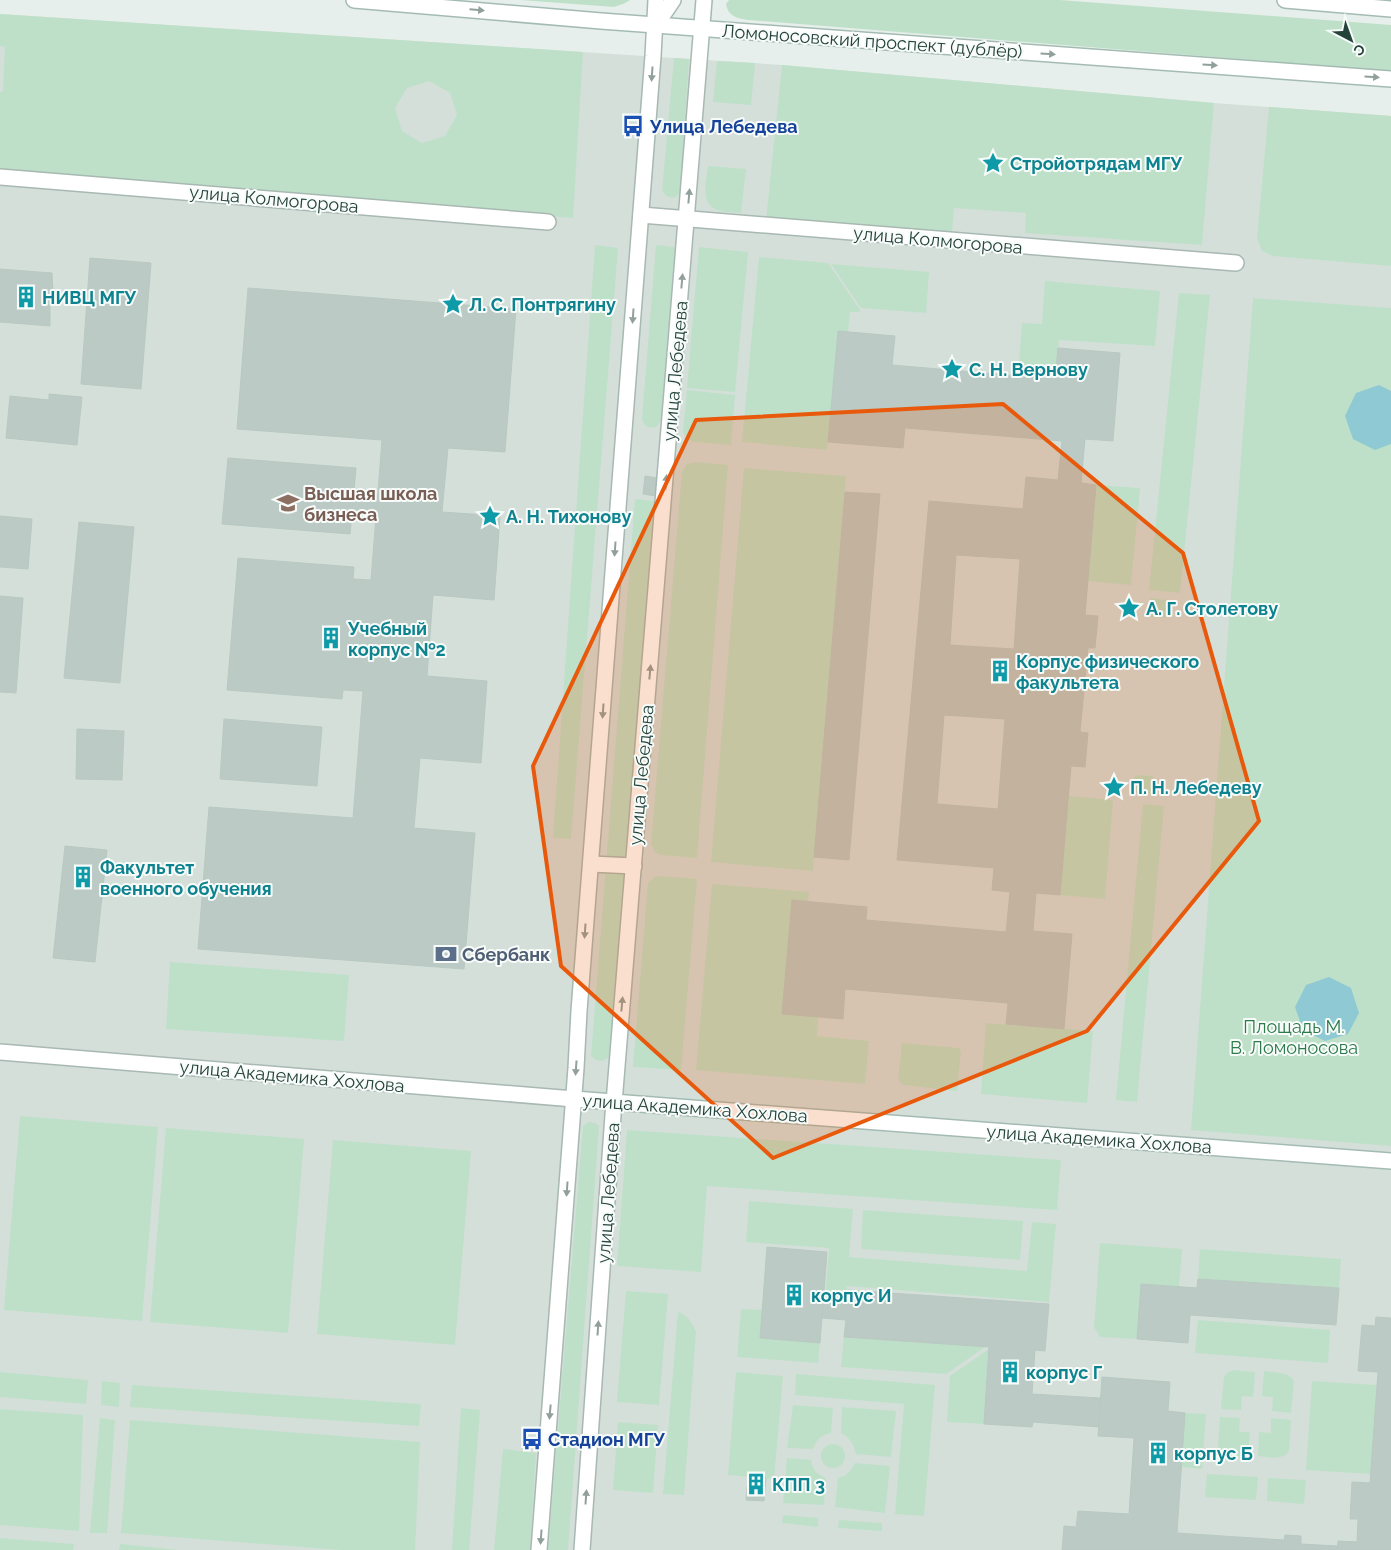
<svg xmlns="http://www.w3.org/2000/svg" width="1391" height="1550" font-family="Raleway,sans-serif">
<rect width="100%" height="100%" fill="#e6efeb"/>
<!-- built -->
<path fill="#d4dfda" d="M 0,14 L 782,65 L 1214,103 L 1391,116 L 1391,1550 L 0,1550 Z"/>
<!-- green -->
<g fill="#bfe0c8" fill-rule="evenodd">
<path d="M 521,0 L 630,0 L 623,4 L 614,7 Z"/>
<path d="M 729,0 L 1060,0 L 1391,25 L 1391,71 L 748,20 C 736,18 728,16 726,4 Z"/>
<path d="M 0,14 L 583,52 L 573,218 L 0,171 L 0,92 L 3,91 L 5,47 L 0,46 ZM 429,81 L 450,93 L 457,115 L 445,136 L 422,143 L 402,131 L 395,108 L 407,88 Z"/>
<path d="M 674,58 L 689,59 L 680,193 L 676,197 L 672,198 L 666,196 L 662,191 Z"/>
<path d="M 717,61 L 755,63 L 751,105 L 713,102 Z"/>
<path d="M 782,65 L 1214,103 L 1202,245 L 1025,233 L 1026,213 L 954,208 L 952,232 L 766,220 Z"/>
<path d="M 1269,107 L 1391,116 L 1391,266 L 1273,256 L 1262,251 L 1257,238 Z"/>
<path d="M 708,166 L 746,169 L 741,213 C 735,212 727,213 721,211 C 699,207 706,182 708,166 Z"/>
<path d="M 595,245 L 618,248 L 571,839 L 553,838 Z"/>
<path d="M 656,245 L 675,247 L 661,420 L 656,427 C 648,429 644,426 642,419 Z"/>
<path d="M 699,247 L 748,252 L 735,392 L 687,388 Z"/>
<path d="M 759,257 L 828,263 L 860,310 L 860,312 L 850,312 L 848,332 L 838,331 L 827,450 L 742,442 Z"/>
<path d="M 831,264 L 929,272 L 926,313 L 861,308 Z"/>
<path d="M 1045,281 L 1160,291 L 1155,346 L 1059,340 L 1055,379 L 1018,376 L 1022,323 L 1042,324 Z"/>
<path d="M 1179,293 L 1210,295 L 1180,593 L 1149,590 Z"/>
<path d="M 1253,298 L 1391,308 L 1391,1146 L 1191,1130 Z"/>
<path d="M 687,390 L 735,395 L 731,445 L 695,442 C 688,440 686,438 683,432 Z"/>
<path d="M 696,462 L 728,465 L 697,858 L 660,855 L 655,852 L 651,844 L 682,472 L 687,464 Z"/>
<path d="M 744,468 L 846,476 L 813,871 L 711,862 Z"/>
<path d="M 1096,485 L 1140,488 L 1131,585 L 1087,581 Z"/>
<path d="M 635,499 L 654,501 L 611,1055 C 604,1062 598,1063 591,1056 Z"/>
<path d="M 1150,598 L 1167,600 L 1165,618 L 1148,617 Z"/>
<path d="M 1135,775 L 1153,776 L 1152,794 L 1134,793 Z"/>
<path d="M 1069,796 L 1113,800 L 1105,899 L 1060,895 Z"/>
<path d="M 1143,804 L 1164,806 L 1137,1102 L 1116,1100 Z"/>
<path d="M 660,876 L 697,879 L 681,1070 L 633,1067 L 648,883 L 655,877 Z"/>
<path d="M 712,884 L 809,892 L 808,902 L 792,901 L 782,1013 L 818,1017 L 817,1036 L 869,1041 L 865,1084 L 696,1070 Z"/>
<path d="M 170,962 L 349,975 L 344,1041 L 166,1029 Z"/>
<path d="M 986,1023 L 1093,1031 L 1087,1103 L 981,1094 Z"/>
<path d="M 902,1043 L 959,1048 L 961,1052 L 957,1091 L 903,1085 L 898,1080 Z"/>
<path d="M 20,1116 L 158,1127 L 142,1321 L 4,1310 Z"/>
<path d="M 589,1122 L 595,1123 L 599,1126 L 568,1550 L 548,1550 L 583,1126 Z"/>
<path d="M 166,1128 L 304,1139 L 288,1333 L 150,1322 Z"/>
<path d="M 627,1130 L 1061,1160 L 1057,1210 L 707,1186 L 701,1272 L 617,1266 Z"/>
<path d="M 333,1140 L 471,1151 L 455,1345 L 317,1334 Z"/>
<path d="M 749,1201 L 853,1209 L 849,1257 L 1027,1271 L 1032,1222 L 1056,1224 L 1049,1302 L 847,1286 L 846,1300 L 825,1299 L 829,1248 L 746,1242 Z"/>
<path d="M 863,1210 L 1023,1221 L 1020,1260 L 861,1249 Z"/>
<path d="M 1100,1243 L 1182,1249 L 1179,1287 L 1141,1284 L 1137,1339 L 1100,1337 L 1094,1327 Z"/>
<path d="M 1200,1249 L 1341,1259 L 1339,1288 L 1198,1279 Z"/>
<path d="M 626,1291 L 668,1294 L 659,1405 L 617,1402 Z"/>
<path d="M 741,1309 L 762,1310 L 761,1338 L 820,1343 L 818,1363 L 737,1357 Z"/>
<path d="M 678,1312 C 688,1315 692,1323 696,1332 L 684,1495 L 663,1494 Z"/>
<path d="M 1198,1320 L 1330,1330 L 1328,1363 L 1195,1353 Z"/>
<path d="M 844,1337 L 985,1347 L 946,1374 L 841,1367 Z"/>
<path d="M 989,1349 L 984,1424 L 947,1422 L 950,1376 Z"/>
<path d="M 1233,1370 L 1255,1372 L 1253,1397 L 1242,1396 L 1241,1410 L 1221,1409 L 1224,1377 L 1227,1373 Z"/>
<path d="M 1264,1371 C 1275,1373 1288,1371 1294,1381 L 1291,1413 L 1272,1411 L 1273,1397 L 1262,1396 Z"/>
<path d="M 0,1372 L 88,1380 L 86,1404 L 0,1397 Z"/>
<path d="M 736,1372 L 783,1376 L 774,1479 L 728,1475 Z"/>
<path d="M 796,1374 L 935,1385 L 924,1516 L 895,1514 L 904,1404 L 795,1395 Z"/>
<path d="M 102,1381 L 120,1383 L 119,1407 L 101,1405 Z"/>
<path d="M 1312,1381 L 1377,1385 L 1371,1474 L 1306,1470 Z"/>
<path d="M 132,1385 L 421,1404 L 419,1426 L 130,1407 Z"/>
<path d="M 793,1405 L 833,1408 L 831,1433 C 821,1435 817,1439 813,1449 L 787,1448 Z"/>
<path d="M 842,1407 L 896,1411 L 891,1457 L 856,1454 C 853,1443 850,1438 841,1433 Z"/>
<path d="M 461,1408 L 480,1410 L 469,1550 L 452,1550 Z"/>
<path d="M 0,1409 L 83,1415 L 79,1531 L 0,1525 Z"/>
<path d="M 1185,1413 L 1206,1414 L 1202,1469 L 1181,1467 Z"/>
<path d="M 1220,1417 L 1240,1418 L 1239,1432 L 1250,1432 L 1248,1457 C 1237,1456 1225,1458 1218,1448 Z"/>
<path d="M 100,1418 L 115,1420 L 107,1533 L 90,1533 Z"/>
<path d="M 1271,1418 L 1291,1420 L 1289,1451 C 1282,1461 1269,1457 1258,1456 L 1259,1432 L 1271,1433 Z"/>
<path d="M 130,1420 L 420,1442 L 415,1550 L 340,1550 L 121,1533 Z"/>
<path d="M 618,1422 L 658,1425 L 653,1493 L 613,1490 Z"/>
<circle cx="833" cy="1456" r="12"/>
<path d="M 503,1449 L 536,1453 L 530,1550 L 494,1550 Z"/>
<path d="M 787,1458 L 811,1460 C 813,1471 817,1474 826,1478 L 824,1505 L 783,1503 Z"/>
<path d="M 855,1463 L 890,1466 L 885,1513 L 835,1507 L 838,1478 C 847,1476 851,1471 855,1463 Z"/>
<path d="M 1207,1474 L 1258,1477 L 1256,1500 L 1205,1497 Z"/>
<path d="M 1268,1478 L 1306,1480 L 1304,1504 L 1267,1501 Z"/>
<path d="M 783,1515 L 818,1518 L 818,1527 L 782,1523 Z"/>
<path d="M 839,1520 L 882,1523 L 882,1531 L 838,1528 Z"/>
<path d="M 0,1538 L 74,1544 L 73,1550 L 0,1550 Z"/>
<path d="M 120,1544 L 179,1550 L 119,1550 Z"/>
</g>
<!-- water -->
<g fill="#8ec9d4">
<path d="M 1379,385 L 1391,391 L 1391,444 L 1375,450 L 1353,439 L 1345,416 L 1356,393 Z"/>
<path d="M 1329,977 L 1351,988 L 1359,1013 L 1348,1034 L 1325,1041 L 1303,1030 L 1295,1007 L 1306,985 Z"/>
</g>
<!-- building -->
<g fill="#bbcac4" stroke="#b8c9c2" fill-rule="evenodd">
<path d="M 90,258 L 151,263 L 141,389 L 81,384 Z"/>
<path d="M 0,269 L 52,273 L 53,291 L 50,303 L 50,326 L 0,322 Z"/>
<path d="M 248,288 L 516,309 L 505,452 L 448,448 L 442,512 L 500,516 L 494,600 L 433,595 L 427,676 L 487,681 L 481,763 L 420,758 L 414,828 L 475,833 L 464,969 L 198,949 L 209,807 L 353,818 L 363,691 L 343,690 L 342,699 L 227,690 L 238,558 L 354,567 L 353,579 L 371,580 L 382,440 L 237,429 Z"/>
<path d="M 838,331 L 895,336 L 892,365 L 1055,379 L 1058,348 L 1120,353 L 1113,441 L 1085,439 L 1081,483 L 1096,485 L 1085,615 L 1098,616 L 1095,648 L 1088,648 L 1080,732 L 1088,733 L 1085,767 L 1071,766 L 1060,895 L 1036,893 L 1033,931 L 1072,934 L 1064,1029 L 1006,1024 L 1008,1003 L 845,989 L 843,1019 L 782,1014 L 792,900 L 867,907 L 866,920 L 1006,932 L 1010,892 L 992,890 L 994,868 L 897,860 L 929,501 L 1023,509 L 1026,477 L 1058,480 L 1062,441 L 905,428 L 903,448 L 828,442 ZM 956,555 L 1020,559 L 1014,649 L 950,645 ZM 944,715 L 1005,719 L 998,809 L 937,804 Z"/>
<path d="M 49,394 L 82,397 L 77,445 L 6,438 L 10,396 L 49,400 Z"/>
<path d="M 228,458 L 356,468 L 350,534 L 222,524 Z"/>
<path d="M 645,476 L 658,478 L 656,496 L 643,494 Z"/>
<path d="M 354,492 L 377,494 L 376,513 L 352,511 Z"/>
<path d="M 845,492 L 880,494 L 849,860 L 814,857 Z"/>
<path d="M 0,516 L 32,519 L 28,569 L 0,567 Z"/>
<path d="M 79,522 L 134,527 L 120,683 L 64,678 Z"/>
<path d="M 0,596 L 23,598 L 16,693 L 0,692 Z"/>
<path d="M 224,719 L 322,727 L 317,786 L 220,779 Z"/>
<path d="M 77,729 L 124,731 L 122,780 L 76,779 Z"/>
<path d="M 65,846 L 107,850 L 95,962 L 53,958 Z"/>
<path d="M 767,1247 L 827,1252 L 820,1343 L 760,1338 Z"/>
<path d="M 1198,1279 L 1339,1288 L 1336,1325 L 1190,1315 L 1188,1343 L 1137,1339 L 1141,1284 L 1197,1288 Z"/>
<path d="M 848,1290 L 1049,1304 L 1045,1351 L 1035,1350 L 1032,1394 L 1100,1398 L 1099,1427 L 1033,1422 L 1032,1427 L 984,1424 L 989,1347 L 844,1337 L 846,1320 L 822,1318 L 823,1301 L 848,1302 Z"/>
<path d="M 1376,1317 L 1391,1318 L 1391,1550 L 1337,1550 L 1338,1541 L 1357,1542 L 1358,1519 L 1350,1519 L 1352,1482 L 1370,1483 L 1378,1372 L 1358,1371 L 1362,1325 L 1375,1326 Z"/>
<path d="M 1102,1377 L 1170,1382 L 1168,1411 L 1185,1413 L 1177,1533 L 1284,1540 L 1285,1535 L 1301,1536 L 1301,1544 L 1337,1546 L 1337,1550 L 1062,1550 L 1064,1526 L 1076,1527 L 1078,1511 L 1129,1514 L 1134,1438 L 1098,1436 Z"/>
<path d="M 748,1477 L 766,1478 L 764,1501 L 746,1500 Z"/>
</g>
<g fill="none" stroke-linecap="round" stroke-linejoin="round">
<!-- street casing -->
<g stroke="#a8b8b2" stroke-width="18">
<g id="street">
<path d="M 656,25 L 673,0"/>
<path d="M 0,177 L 548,222"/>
<path d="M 641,215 L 1236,263"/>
<path d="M 591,864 L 634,866"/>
<path d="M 0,1052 L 574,1099"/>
<path d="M 539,1550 L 576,1068 L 579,1011 L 653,56 L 656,0"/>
<path d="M 582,1550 L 613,1115 L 704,0"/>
</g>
</g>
<!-- secondary casing -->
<g stroke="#a4bbb3" stroke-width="18">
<g id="secondary">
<path d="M 354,0 L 601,21 L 1391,79"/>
<path d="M 1285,0 L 1391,9"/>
<path d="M 574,1099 L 1391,1161"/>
</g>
</g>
<!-- street -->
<use href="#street" stroke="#fff" stroke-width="15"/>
<!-- secondary -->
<use href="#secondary" stroke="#fff" stroke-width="15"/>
</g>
<!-- one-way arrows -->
<defs><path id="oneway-solid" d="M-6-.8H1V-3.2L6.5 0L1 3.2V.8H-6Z" transform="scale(1.25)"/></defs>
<g fill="#92a09c">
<use href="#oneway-solid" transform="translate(477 10) rotate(5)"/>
<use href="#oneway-solid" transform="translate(1048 54) rotate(4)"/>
<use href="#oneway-solid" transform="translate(1210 65) rotate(4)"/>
<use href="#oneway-solid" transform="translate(652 74) rotate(94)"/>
<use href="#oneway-solid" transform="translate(1372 77) rotate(4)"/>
<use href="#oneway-solid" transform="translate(689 196) rotate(-85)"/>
<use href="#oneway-solid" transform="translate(682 281) rotate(-85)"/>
<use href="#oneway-solid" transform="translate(633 316) rotate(94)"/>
<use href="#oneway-solid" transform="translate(666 482) rotate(-85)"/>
<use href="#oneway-solid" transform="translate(615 549) rotate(94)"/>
<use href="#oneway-solid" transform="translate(650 672) rotate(-85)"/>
<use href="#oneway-solid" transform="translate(603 711) rotate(94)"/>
<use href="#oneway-solid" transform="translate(585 931) rotate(94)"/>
<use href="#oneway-solid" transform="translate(622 1004) rotate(-85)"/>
<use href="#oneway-solid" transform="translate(576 1068) rotate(94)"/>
<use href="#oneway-solid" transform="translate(567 1189) rotate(94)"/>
<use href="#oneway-solid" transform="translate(598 1328) rotate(-86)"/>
<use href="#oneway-solid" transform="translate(550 1412) rotate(95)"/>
<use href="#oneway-solid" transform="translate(586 1497) rotate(-86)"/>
<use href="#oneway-solid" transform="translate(541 1537) rotate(94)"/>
</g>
<!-- marked area -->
<path fill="#e8590c" fill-opacity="0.2" stroke="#e8590c" stroke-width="4" stroke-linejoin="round" d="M 1003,404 L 1183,553 L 1259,821 L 1087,1031 L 773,1158 L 561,966 L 533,766 L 696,420 Z"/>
<!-- icons -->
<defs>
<g id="bus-bare" transform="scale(1.725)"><path d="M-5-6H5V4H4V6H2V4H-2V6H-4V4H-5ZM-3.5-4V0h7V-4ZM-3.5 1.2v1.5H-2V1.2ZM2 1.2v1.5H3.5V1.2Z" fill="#1a4fb4" stroke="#f7fbf9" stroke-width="2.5" paint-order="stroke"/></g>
<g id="sight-bare" transform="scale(1.725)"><path d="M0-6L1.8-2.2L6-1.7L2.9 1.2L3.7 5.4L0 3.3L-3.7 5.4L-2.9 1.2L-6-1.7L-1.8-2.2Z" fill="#0f9aa8" stroke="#f7fbf9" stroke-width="2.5" paint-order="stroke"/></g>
<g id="building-bare" transform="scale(1.725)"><path d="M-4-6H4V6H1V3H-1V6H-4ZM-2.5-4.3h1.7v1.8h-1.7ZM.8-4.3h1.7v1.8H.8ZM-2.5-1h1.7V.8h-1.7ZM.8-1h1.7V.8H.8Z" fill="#0f9aa8" stroke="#f7fbf9" stroke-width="2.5" paint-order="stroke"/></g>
<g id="university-bare" transform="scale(1.725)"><path d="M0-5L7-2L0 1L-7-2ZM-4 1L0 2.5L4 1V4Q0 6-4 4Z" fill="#8d6e63" stroke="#f7fbf9" stroke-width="2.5" paint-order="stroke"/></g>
<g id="bank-bare" transform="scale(1.725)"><path d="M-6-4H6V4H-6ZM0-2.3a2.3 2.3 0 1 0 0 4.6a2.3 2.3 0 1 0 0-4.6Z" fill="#5c6f8a" stroke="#f7fbf9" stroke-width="2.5" paint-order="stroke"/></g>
</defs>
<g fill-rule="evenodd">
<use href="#bus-bare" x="633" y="126"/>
<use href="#sight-bare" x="993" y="163"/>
<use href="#building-bare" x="26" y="297"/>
<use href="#sight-bare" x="453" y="304"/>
<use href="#sight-bare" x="952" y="369"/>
<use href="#university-bare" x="288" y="503"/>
<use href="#sight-bare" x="490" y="516"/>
<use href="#sight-bare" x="1129" y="608"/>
<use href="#building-bare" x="331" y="638"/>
<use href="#building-bare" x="1000" y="671"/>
<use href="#sight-bare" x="1114" y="787"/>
<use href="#building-bare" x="83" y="877"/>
<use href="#bank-bare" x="446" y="954"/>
<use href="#building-bare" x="794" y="1295"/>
<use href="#building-bare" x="1010" y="1372"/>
<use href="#bus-bare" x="532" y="1439"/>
<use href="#building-bare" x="1158" y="1453"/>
<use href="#building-bare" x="756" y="1484"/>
</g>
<g text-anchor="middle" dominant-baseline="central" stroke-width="4" stroke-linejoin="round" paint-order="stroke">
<!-- street labels -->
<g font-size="18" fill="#24423a" stroke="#f7fbf9">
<text transform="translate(872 41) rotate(4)">Ломоносовский проспект (дублёр)</text>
<text transform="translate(274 199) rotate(5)">улица Колмогорова</text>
<text transform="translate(938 240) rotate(5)">улица Колмогорова</text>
<text transform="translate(675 371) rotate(-85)">улица Лебедева</text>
<text transform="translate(641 775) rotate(-85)">улица Лебедева</text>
<text transform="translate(292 1076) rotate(5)">улица Академика Хохлова</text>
<text transform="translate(695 1108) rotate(4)">улица Академика Хохлова</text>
<text transform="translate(1099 1139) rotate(4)">улица Академика Хохлова</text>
<text transform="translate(608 1193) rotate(-86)">улица Лебедева</text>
</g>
<!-- transit labels -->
<g font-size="18" font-weight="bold" fill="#164399" stroke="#f7fbf9" text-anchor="start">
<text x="650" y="126">Улица Лебедева</text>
<text x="548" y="1439">Стадион МГУ</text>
</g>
<!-- culture labels -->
<g font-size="18" font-weight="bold" fill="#0d838f" stroke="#f7fbf9" text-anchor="start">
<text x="1010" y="163">Стройотрядам МГУ</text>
<text x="42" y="297">НИВЦ МГУ</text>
<text x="469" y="304">Л. С. Понтрягину</text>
<text x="969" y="369">С. Н. Вернову</text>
<text x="506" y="516">А. Н. Тихонову</text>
<text x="1146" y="608">А. Г. Столетову</text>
<text x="348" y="628">Учебный<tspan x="348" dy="21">корпус №2</tspan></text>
<text x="1016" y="661">Корпус физического<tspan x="1016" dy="21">факультета</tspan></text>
<text x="1130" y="787">П. Н. Лебедеву</text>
<text x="100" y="867">Факультет<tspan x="100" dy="21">военного обучения</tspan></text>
<text x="811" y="1295">корпус И</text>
<text x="1026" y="1372">корпус Г</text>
<text x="1174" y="1453">корпус Б</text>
<text x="772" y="1484">КПП 3</text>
</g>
<!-- education labels -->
<g font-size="18" font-weight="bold" fill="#785e54" stroke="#f7fbf9" text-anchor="start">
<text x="304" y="493">Высшая школа<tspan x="304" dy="21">бизнеса</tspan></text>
</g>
<!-- service labels -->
<g font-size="18" font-weight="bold" fill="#4e5e75" stroke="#f7fbf9" text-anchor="start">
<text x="462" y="954">Сбербанк</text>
</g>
<!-- park labels -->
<g font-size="18" fill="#2d7a4b" stroke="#f7fbf9">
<text x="1294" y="1026">Площадь М.<tspan x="1294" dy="21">В. Ломоносова</tspan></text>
</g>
</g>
<!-- north arrow -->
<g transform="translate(1351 40) rotate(139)" stroke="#f7fbf9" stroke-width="4" paint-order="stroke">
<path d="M0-4L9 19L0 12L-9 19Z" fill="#24423a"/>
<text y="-8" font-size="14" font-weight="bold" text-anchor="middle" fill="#24423a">С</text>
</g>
</svg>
